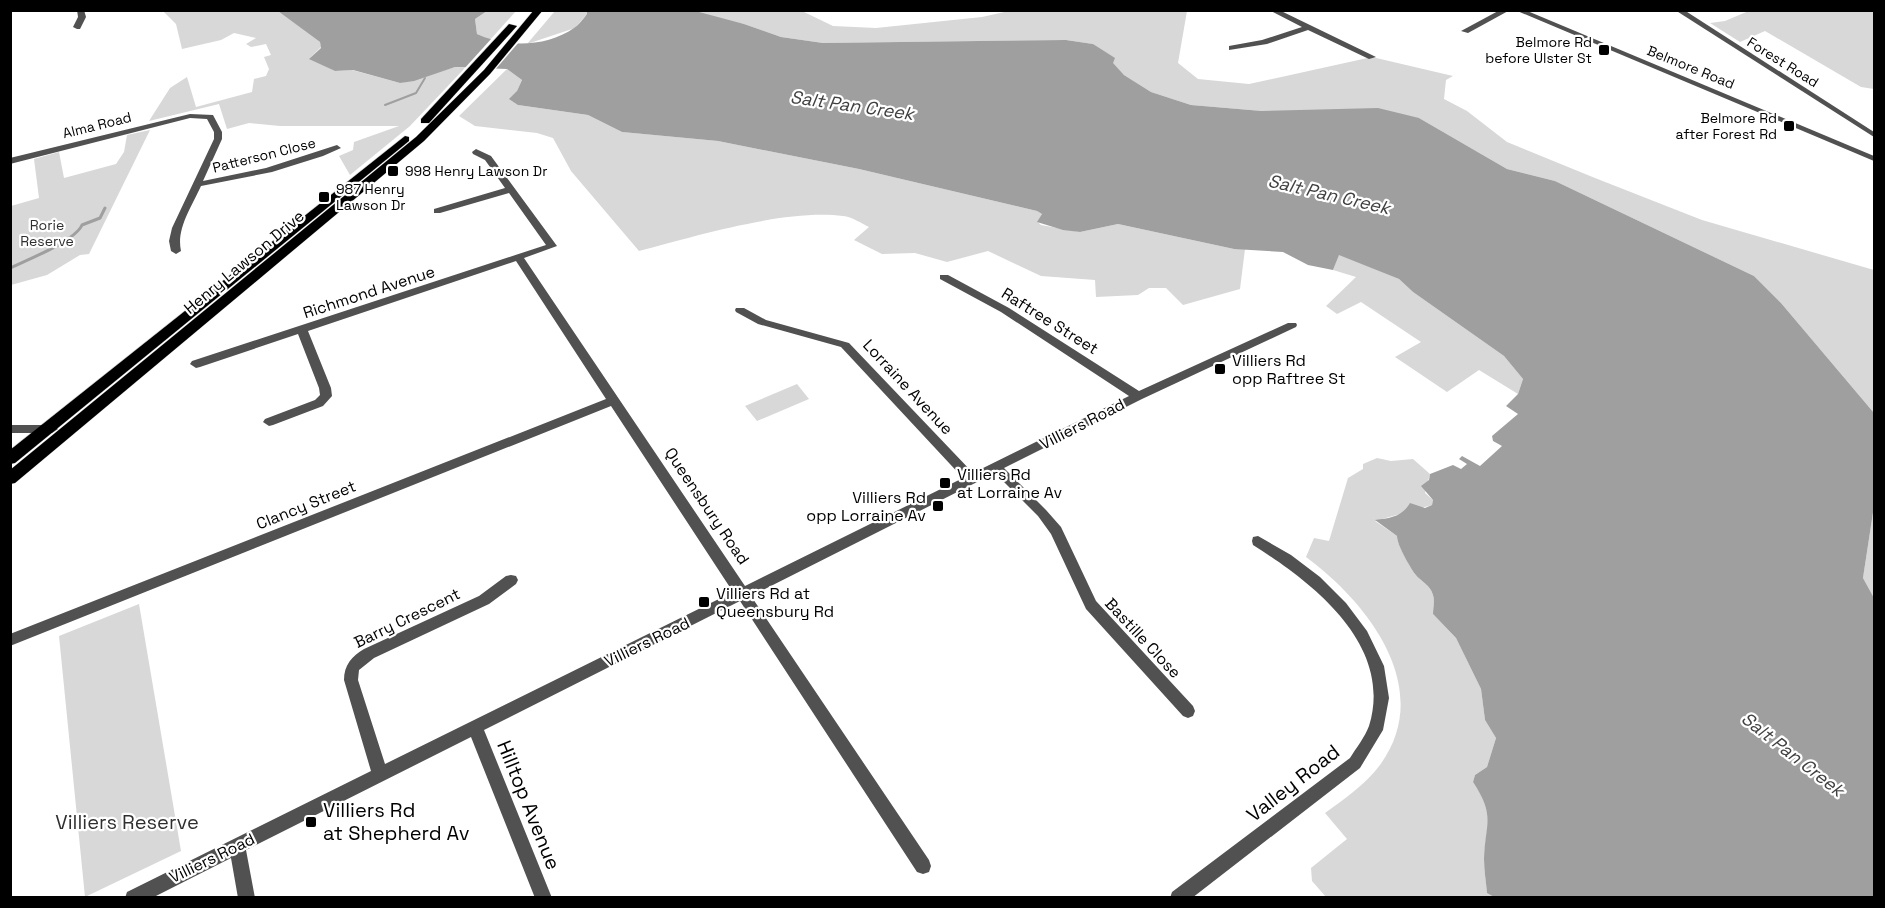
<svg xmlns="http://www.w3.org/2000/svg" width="1885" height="908" font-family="'Space Grotesk',sans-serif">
<rect width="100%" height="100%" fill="#fff"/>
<!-- green -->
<g fill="#d8d8d8">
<path d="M 1751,10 L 1874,11 L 1874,89 L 1861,87 L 1765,31 L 1740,42 L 1710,23 L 1725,21 Z"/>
<path d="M 163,11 L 279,11 L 320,42 L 321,47 L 310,58 L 335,71 L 352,70 L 400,83 L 455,67 L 465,68 L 410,126 L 350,175 L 339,156 L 353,150 L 354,142 L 399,126 L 280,126 L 249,123 L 227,129 L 219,104 L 149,121 L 170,88 L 187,77 L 196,107 L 252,92 L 254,79 L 266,76 L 269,69 L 264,57 L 271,55 L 266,44 L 251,47 L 246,44 L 256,38 L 234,33 L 221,40 L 182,49 L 176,24 Z"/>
<path d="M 487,11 L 516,11 L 490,40 L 477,34 L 475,19 Z"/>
<path d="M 555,11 L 587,11 L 587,14 L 575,28 L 527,44 Z"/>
<path d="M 683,11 L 802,11 L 833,26 L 876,28 L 982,17 L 1009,11 L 1190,11 L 1187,11 L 1178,63 L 1198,79 L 1249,84 L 1372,57 L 1453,76 L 1446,80 L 1444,99 L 1467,111 L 1507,142 L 1595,178 L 1702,220 L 1874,270 L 1874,413 L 1781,303 L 1754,276 L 1555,181 L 1507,169 L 1419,118 L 1262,111 L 1191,105 L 1151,92 L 1124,75 L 1093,44 L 1066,40 L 823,43 L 781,37 L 744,24 Z"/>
<path d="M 507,69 L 522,80 L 517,91 L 518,105 L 588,115 L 622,132 L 718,141 L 859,169 L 1037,211 L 1042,214 L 1038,222 L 1041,225 L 1080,232 L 1118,224 L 1234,249 L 1245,249 L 1240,289 L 1183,305 L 1166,288 L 1149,288 L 1138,295 L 1096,297 L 1095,280 L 1041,276 L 988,251 L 947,262 L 915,253 L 882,254 L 854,240 L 869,227 C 861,223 852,217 843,216 C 784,209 696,236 639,251 L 571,171 L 553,138 L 537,133 L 475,126 L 459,116 Z"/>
<path d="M 150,130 L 89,254 L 80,255 L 47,275 L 11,285 L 11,206 L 39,198 L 34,159 L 59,152 L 64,178 L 116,164 L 124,152 L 127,135 Z"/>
<path d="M 1339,254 L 1399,279 L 1413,292 L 1504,356 L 1523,379 L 1518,394 L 1479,370 L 1447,392 L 1395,357 L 1421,342 L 1361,302 L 1337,314 L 1326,306 L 1356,277 L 1333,270 Z"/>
<path d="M 797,384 L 809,399 L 757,421 L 745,406 Z"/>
<path d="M 1377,458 L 1391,461 L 1413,459 L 1430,474 L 1425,493 L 1433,500 L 1432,505 L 1375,521 L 1397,536 C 1397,545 1410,566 1415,574 C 1421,582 1430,584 1433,595 C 1435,601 1433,608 1433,614 L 1456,638 L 1481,689 L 1485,720 L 1496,738 L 1487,767 L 1475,775 L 1473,782 C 1496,817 1486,823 1484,859 C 1484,870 1486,882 1487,893 L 1496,897 L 1326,897 L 1312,881 L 1311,868 L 1347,839 L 1325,813 C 1344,799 1365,785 1380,765 C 1436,688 1367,602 1306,557 L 1314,538 L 1329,541 L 1348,478 L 1363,469 L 1363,464 Z"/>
<path d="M 1874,506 L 1874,598 L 1863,578 Z"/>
<path d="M 139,604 L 181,851 L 85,897 L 59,636 Z"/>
</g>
<!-- water -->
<path fill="#9f9f9f" d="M 587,10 L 699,12 L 744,24 L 781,37 L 823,43 L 1066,40 L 1093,44 L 1115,58 L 1113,63 L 1124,75 L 1151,92 L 1191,105 L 1262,111 L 1378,108 L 1419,118 L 1507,169 L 1555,181 L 1754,276 L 1781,303 L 1874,413 L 1874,506 L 1863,578 L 1874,598 L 1874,897 L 1496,898 L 1487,893 C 1486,882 1484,870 1484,859 C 1485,823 1496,817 1473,782 L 1475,775 L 1487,767 L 1496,738 L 1485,720 L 1481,689 L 1456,638 L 1433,614 C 1433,608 1435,601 1433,595 C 1430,584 1421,582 1415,574 C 1409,565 1397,545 1397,536 L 1375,520 C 1390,518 1402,517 1410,503 L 1425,508 L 1432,505 L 1433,500 L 1421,486 L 1429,480 L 1430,474 L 1453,465 L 1461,469 L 1467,464 L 1459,459 L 1462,456 L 1480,466 L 1502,446 L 1493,441 L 1492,436 L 1518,414 L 1506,406 L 1518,394 L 1523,379 L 1504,356 L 1413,292 L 1399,279 L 1339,255 L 1333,270 L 1308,265 L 1283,252 L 1234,249 L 1118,224 L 1080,232 L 1063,230 L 1037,222 L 1042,214 L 1037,211 L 859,169 L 718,141 L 622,132 L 588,115 L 518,105 L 509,99 L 517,91 L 522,80 L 507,69 L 455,67 L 414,81 L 400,83 L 353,70 L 335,71 L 309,59 L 321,48 L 320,42 L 278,11 L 487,11 L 475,19 L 477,34 C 506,48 547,47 574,28 C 579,25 583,19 587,14 Z"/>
<!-- pier -->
<path fill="#fff" d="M 492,38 L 520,41 L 494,71 L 463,70 Z"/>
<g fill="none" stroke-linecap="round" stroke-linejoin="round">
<!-- stream-far1 -->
<path stroke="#9f9f9f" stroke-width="2" d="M 385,105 L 416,93 L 425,78"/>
<!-- stream -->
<path stroke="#9f9f9f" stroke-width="3" d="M 10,268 C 27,260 75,241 82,225 L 100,218 L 105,208"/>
<!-- primary casing -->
<g stroke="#dbdbdb" stroke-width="1">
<g id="primary">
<path d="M 534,10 L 543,10 L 490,74 L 424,141 L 15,483 L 10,484 L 10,470 L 416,137 L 484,70 Z"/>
<path d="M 509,24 L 517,26 L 429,123 L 421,123 L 421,119 Z"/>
<path d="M 405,136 L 409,137 L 409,141 L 15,463 L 10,464 L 10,450 Z"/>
</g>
</g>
<!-- minor -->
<g fill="#515151" fill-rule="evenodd">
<path d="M 77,10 L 84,10 L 86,17 L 80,29 L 77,29 L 73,27 L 78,17 Z"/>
<path d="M 1269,10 L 1279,10 L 1376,57 L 1369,59 L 1308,30 L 1267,44 L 1229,50 L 1229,46 L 1262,40 L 1302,27 Z"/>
<path d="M 1500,10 L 1510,10 L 1468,33 L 1461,31 Z"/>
<path d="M 190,114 L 213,115 L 222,132 L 222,139 L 203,181 L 266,168 L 337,145 L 341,148 L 323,156 L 272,172 L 201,186 C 192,206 176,229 181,251 L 176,254 L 171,251 L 169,241 L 172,228 L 214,139 L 214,132 L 207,119 L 190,118 L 10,164 L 10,158 Z"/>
<path d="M 476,149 L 491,156 L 557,246 L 524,258 L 745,586 L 963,478 L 841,347 L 758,324 L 736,312 L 735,310 L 736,308 L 744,308 L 766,320 L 849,343 L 973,473 L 1129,396 L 1001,312 L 940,279 L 940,275 L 948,275 L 1009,308 L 1139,391 L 1288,323 L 1296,323 L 1297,325 L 1296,327 L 1142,399 L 1004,468 L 1046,510 L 1061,527 L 1096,601 L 1193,706 L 1195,711 L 1193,716 L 1188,718 L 1183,716 L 1086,609 L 1051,534 L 1038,516 L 995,473 L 751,596 L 929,860 L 931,866 L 929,872 L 923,874 L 917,872 L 740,601 L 484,730 L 552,898 L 535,898 L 471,737 L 246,850 L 255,898 L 238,898 L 231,858 L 152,898 L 125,898 L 127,892 L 371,771 L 344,680 C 344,665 352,656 364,649 L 479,596 L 506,576 L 511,575 L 516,576 L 518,580 L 516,584 L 489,604 L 374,658 L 359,670 L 358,680 L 385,764 L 733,592 L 611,406 L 10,646 L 10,634 L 606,399 L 516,261 L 308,331 L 331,388 L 332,396 L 323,406 L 273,425 L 269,426 L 263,422 L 265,419 L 315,400 L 320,395 L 319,388 L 298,334 L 200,367 L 196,368 L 190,364 L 192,361 L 546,245 L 509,193 L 440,213 L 434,213 L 434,209 L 505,188 L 485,160 L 473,154 L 472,152 Z"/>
<path d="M 10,425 L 52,425 L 58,429 L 52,433 L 10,433 Z"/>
<path d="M 1258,536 L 1291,555 L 1320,577 L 1346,603 L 1367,631 L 1384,666 L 1389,698 L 1383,730 L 1360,768 L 1192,898 L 1170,898 L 1172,892 L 1350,758 C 1356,748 1365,737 1369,726 C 1394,645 1313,583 1253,545 L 1252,541 L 1253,537 Z"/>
</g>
<!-- tertiary -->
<g fill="#515151" fill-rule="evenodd">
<path d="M 1515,10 L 1525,10 L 1874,156 L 1874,161 Z"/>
<path d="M 1675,10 L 1684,10 L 1874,132 L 1874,137 Z"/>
</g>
<!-- primary -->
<use href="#primary" fill="#000" fill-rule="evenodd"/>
</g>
<!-- markers -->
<g fill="#000" stroke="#fff" stroke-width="2">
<rect x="1598" y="44" width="12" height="12" rx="3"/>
<rect x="1783" y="120" width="12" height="12" rx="3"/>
<rect x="387" y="165" width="12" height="12" rx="3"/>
<rect x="318" y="191" width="12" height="12" rx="3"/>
<rect x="1214" y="363" width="12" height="12" rx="3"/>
<rect x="939" y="477" width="12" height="12" rx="3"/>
<rect x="932" y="500" width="12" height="12" rx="3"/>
<rect x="698" y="596" width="12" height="12" rx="3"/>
<rect x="305" y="816" width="12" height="12" rx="3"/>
</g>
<g text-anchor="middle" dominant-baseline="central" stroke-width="4.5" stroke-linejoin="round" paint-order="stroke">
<!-- far-poi labels -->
<g font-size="14" fill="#000" stroke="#fff" text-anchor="end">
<text x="1592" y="42">Belmore Rd<tspan x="1592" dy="16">before Ulster St</tspan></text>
<text x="1777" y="118">Belmore Rd<tspan x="1777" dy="16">after Forest Rd</tspan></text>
<text x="405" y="171" text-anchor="start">998 Henry Lawson Dr</text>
<text x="336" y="189" text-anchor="start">987 Henry<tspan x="336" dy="16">Lawson Dr</tspan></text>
</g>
<!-- far-street labels -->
<g font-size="14" fill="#000" stroke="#fff">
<text transform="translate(1783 62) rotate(32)">Forest Road</text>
<text transform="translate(1691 67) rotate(22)">Belmore Road</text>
<text transform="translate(97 125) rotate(-14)">Alma Road</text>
<text transform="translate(264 155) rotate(-14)">Patterson Close</text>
</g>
<!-- far-park labels -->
<g font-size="14" fill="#2f2f2f" stroke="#fff">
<text x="47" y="225">Rorie<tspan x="47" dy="16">Reserve</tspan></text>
</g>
<!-- street labels -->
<g font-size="16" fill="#000" stroke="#fff">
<text transform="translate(244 262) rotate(-40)">Henry Lawson Drive</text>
<text transform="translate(369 292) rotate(-18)">Richmond Avenue</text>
<text transform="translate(1050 321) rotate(32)">Raftree Street</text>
<text transform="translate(908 387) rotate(47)">Lorraine Avenue</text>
<text transform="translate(1082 424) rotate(-27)">Villiers Road</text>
<text transform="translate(306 505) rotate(-22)">Clancy Street</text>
<text transform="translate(707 506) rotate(56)">Queensbury Road</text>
<text transform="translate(407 618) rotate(-26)">Barry Crescent</text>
<text transform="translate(1143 638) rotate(47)">Bastille Close</text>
<text transform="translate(647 642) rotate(-26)">Villiers Road</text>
<text transform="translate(212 858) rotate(-26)">Villiers Road</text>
</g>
<!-- poi labels -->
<g font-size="16" fill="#000" stroke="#fff" text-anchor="start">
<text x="1232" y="360">Villiers Rd<tspan x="1232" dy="18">opp Raftree St</tspan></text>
<text x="957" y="474">Villiers Rd<tspan x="957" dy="18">at Lorraine Av</tspan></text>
<text x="926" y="497" text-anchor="end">Villiers Rd<tspan x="926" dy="18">opp Lorraine Av</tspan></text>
<text x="716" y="593">Villiers Rd at<tspan x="716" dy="18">Queensbury Rd</tspan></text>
</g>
<!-- water labels -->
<g font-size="18" font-style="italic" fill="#404040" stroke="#fff">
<text transform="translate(852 105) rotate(8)">Salt Pan Creek</text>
<text transform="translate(1329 194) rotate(13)">Salt Pan Creek</text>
<text transform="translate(1793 754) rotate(38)">Salt Pan Creek</text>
</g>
<!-- near-street labels -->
<g font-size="20" fill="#000" stroke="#fff">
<text transform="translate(1293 783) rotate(-38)">Valley Road</text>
<text transform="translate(529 805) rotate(68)">Hilltop Avenue</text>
</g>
<!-- near-poi labels -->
<g font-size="20" fill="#000" stroke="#fff" text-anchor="start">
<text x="323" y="810">Villiers Rd<tspan x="323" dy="23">at Shepherd Av</tspan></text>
</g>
<!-- near-park labels -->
<g font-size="20" fill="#2f2f2f" stroke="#fff">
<text x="127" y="822">Villiers Reserve</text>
</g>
</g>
<!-- border -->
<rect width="1885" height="908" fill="none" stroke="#000000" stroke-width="24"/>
</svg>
